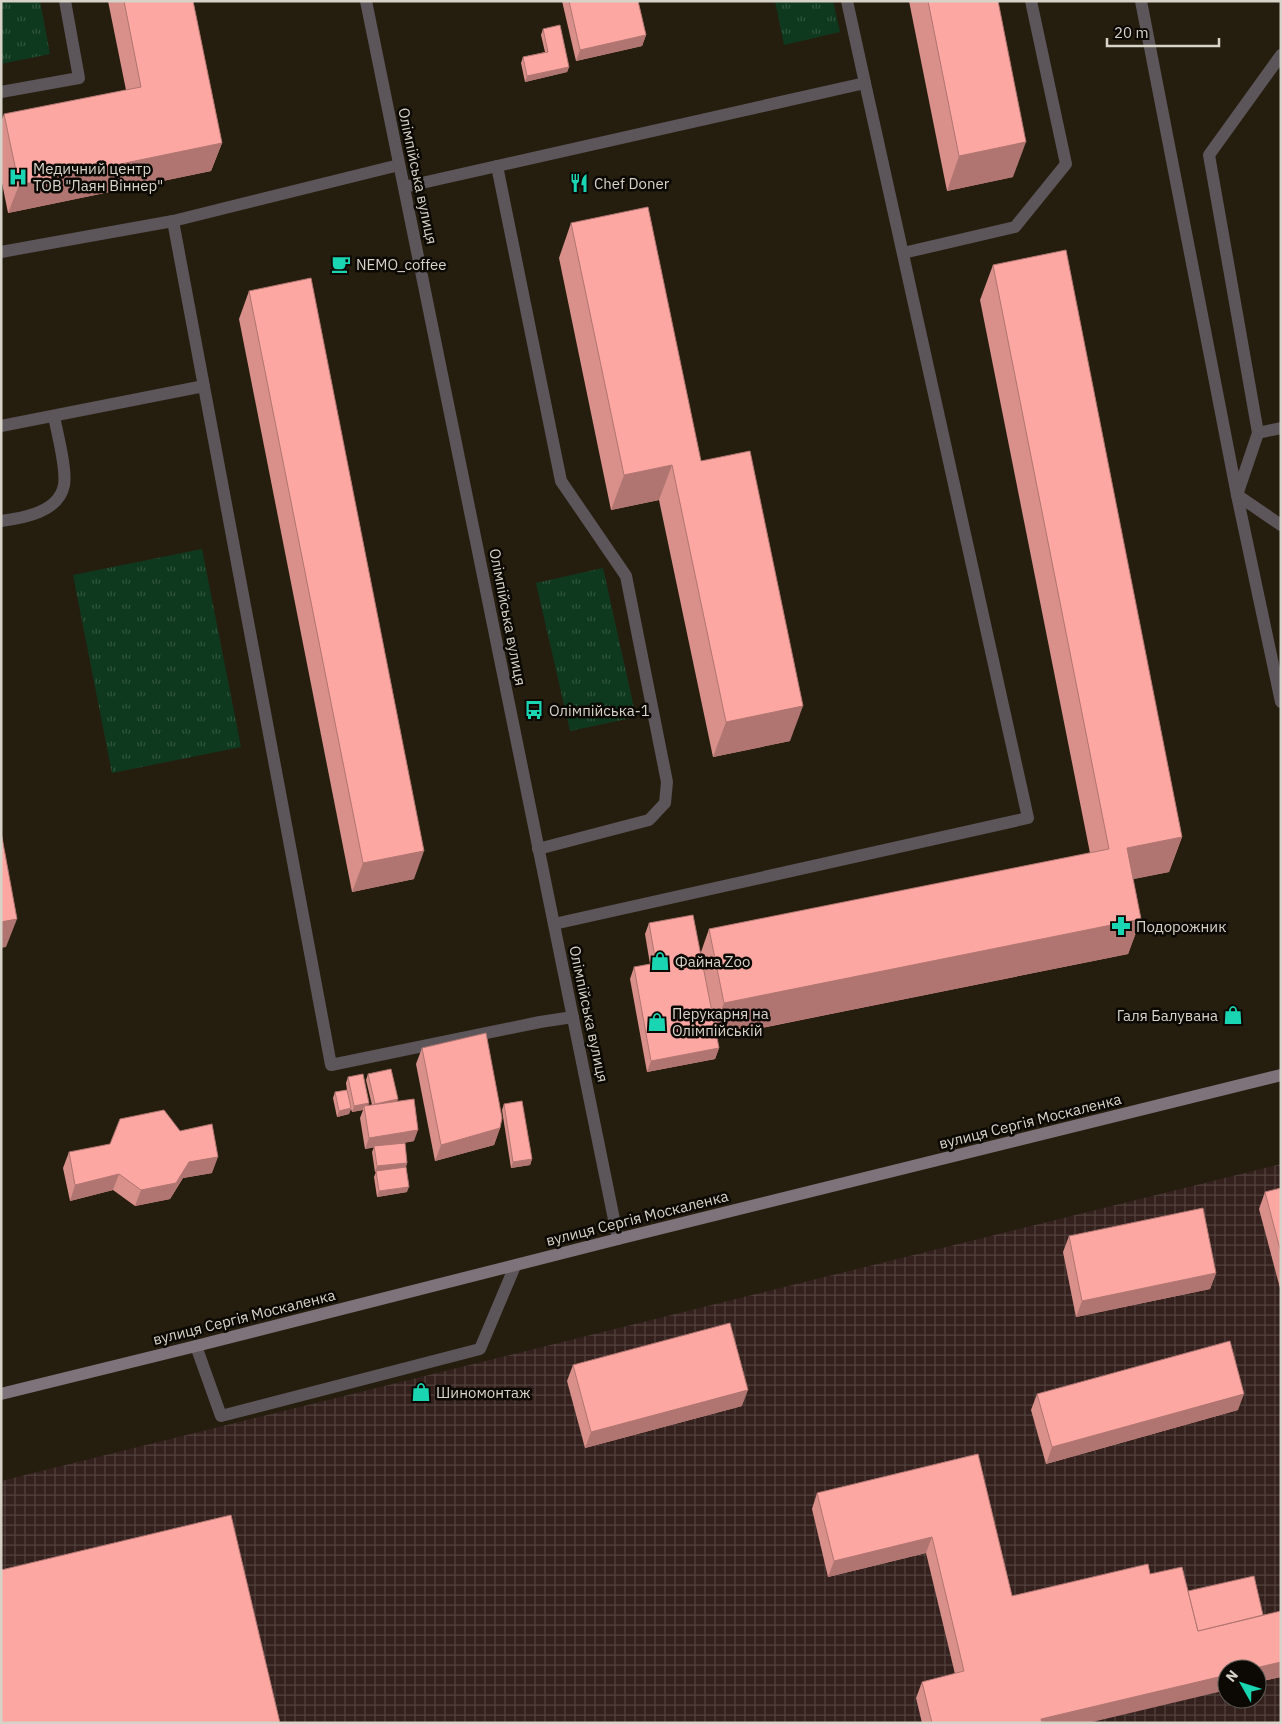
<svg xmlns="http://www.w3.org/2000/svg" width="1282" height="1724" font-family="'IBM Plex Sans',sans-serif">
<defs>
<pattern id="industrial-grid" width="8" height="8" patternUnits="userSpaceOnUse" patternTransform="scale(1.25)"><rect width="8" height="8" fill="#34211d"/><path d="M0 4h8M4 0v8" fill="none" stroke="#51403c"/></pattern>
<pattern id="grass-tufts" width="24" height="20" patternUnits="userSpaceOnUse" patternTransform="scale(1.25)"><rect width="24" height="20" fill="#0f391e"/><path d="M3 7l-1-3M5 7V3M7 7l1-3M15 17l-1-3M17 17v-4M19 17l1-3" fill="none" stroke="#31553d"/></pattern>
</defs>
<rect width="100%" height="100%" fill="#251e0f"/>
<!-- industrial -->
<path fill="url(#industrial-grid)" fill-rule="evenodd" d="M 1281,1164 L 1281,1723 L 1,1723 L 1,1481 ZM 1227,1669 L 1257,1669 L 1257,1699 L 1227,1699 Z"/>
<!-- grass -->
<g fill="url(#grass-tufts)">
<path d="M 1,1 L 40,1 L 50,54 L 1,64 Z"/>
<path d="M 775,1 L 833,1 L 840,32 L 784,45 Z"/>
<path d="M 202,549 L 241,747 L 112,773 L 73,575 Z"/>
<path d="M 603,568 L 636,717 L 570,731 L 536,583 Z"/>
</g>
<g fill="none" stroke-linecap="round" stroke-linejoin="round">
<!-- service -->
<g stroke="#5c555a" stroke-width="12">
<path d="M 1141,1 L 1237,495 L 1281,702"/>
<path d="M 1281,55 L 1209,155 L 1258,433 L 1237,495 L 1281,525"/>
<path d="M 1,92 L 79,78 L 65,1"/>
<path d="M 497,166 L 561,481 L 626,576 L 667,782 L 665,803 L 649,820 L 538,849"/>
<path d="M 404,187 L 865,83 L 847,1"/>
<path d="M 173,221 L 331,1065 L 540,1022 L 573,1017"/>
<path d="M 1,252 L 173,221 L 399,165"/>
<path d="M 903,253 L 1015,227 L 1066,164 L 1031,1"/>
<path d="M 1,426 L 204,386"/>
<path d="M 1258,433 L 1281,428"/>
<path d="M 1,521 C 24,518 59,512 64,485 C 67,469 57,433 54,416"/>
<path d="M 554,924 L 1028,818 L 865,83"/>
<path d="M 196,1346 L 221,1416 L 480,1349 L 515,1266"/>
</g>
<!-- minor -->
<path stroke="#5c555a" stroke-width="12" d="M 366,1 L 618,1239"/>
<!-- secondary -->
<path stroke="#7f737b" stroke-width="12" d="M 1,1394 L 196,1346 L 618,1239 L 1281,1075"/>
</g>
<!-- wall -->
<g fill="#d9908a">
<path d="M 108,1 L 193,1 L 222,143 L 211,171 L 8,213 L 1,178 L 1,122 L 4,114 L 126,90 Z"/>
<path d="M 562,1 L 638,1 L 646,35 L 642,46 L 576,61 Z"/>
<path d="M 909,1 L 998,1 L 1013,177 L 947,191 Z"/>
<path d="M 543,29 L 569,67 L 567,72 L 525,82 L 521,63 L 523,57 L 545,52 L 541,35 Z"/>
<path d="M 571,223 L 701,461 L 790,741 L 713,757 L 659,500 L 611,510 L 559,258 Z"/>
<path d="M 993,265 L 1182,837 L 1169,872 L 1133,879 L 1141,919 L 1128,954 L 717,1037 L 719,1048 L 715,1059 L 647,1072 L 630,979 L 634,967 L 650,964 L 645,934 L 649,923 L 701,952 L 709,929 L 1090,853 L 980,300 Z"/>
<path d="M 249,291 L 414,879 L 352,892 L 239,319 Z"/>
<path d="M 422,1048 L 500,1128 L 494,1145 L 435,1161 L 416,1064 Z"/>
<path d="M 368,1074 L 398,1099 L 397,1101 L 414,1141 L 398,1144 L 407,1163 L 406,1167 L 407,1192 L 377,1197 L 374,1177 L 376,1172 L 375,1172 L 372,1152 L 374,1147 L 365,1149 L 360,1118 L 363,1110 L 352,1112 L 351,1109 L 349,1114 L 337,1117 L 333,1098 L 335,1092 L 347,1090 L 346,1083 L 348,1077 L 369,1103 L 368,1106 L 372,1105 L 366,1080 Z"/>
<path d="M 504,1104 L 532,1159 L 530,1165 L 511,1168 L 502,1110 Z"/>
<path d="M 69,1152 L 212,1173 L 183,1178 L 170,1199 L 135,1206 L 113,1190 L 70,1201 L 63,1168 Z"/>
<path d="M 1281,1188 L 1281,1292 L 1259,1209 L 1265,1192 Z"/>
<path d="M 1069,1236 L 1216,1273 L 1210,1289 L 1076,1317 L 1063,1252 Z"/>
<path d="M 573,1365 L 742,1406 L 585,1448 L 567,1381 Z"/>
<path d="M 1037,1394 L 1238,1410 L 1046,1464 L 1031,1410 Z"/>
<path d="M 978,1454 L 1012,1596 L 1150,1574 L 1188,1591 L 1263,1615 L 1281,1611 L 1281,1677 L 1257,1682 L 1257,1669 L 1088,1723 L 922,1723 L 916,1698 L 922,1682 L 955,1674 L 926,1553 L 828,1577 L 812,1509 L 817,1493 Z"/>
</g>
<!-- shaded-wall -->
<g fill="#b07571">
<path d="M 646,35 L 642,46 L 576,61 L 580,50 Z"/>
<path d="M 569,67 L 567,72 L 525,82 L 527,76 Z"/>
<path d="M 1026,142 L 1013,177 L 947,191 L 959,156 Z"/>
<path d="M 222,143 L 211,171 L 8,213 L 19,185 Z"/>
<path d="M 672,465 L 659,500 L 611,510 L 624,475 Z"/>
<path d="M 803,706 L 790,741 L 713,757 L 726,722 Z"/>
<path d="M 1182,837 L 1169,872 L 1114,883 L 1127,848 Z"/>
<path d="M 424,851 L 414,879 L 352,892 L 363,863 Z"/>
<path d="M 17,919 L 6,947 L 1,948 L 1,922 Z"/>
<path d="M 1141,919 L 1128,954 L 711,1038 L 724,1003 Z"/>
<path d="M 719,1048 L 715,1059 L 647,1072 L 651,1061 Z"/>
<path d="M 398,1099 L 396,1105 L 375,1104 Z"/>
<path d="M 369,1103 L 367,1109 L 364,1106 L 363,1110 L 352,1112 L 354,1106 Z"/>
<path d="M 351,1108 L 349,1114 L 337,1117 L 339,1111 Z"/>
<path d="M 500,1128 L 494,1145 L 435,1161 L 441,1145 Z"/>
<path d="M 418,1130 L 414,1141 L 365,1149 L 369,1138 Z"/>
<path d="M 218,1157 L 212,1173 L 183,1178 L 170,1199 L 135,1206 L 141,1190 L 189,1162 Z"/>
<path d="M 532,1159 L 530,1165 L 511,1168 L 513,1162 Z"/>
<path d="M 407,1163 L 405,1168 L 375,1172 L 377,1166 Z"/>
<path d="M 119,1174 L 113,1190 L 70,1201 L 75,1185 Z"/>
<path d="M 409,1187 L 407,1192 L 377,1197 L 379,1191 Z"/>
<path d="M 1216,1273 L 1210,1289 L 1076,1317 L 1082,1301 Z"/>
<path d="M 748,1390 L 742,1406 L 585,1448 L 591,1432 Z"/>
<path d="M 1244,1394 L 1238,1410 L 1046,1464 L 1052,1447 Z"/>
<path d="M 932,1537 L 926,1553 L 828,1577 L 834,1561 Z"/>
<path d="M 1281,1662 L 1281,1677 L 1257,1682 L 1257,1669 L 1251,1669 Z"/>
<path d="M 1227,1675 L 1227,1690 L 1088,1723 L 1040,1723 L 1041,1719 Z"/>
</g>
<!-- building -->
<g fill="#fca7a1" stroke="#b07571">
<path d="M 124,1 L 193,1 L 222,143 L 19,185 L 4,114 L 141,87 Z"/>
<path d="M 569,1 L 638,1 L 646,35 L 580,50 Z"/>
<path d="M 928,1 L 998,1 L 1026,142 L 959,156 Z"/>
<path d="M 560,25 L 569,67 L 527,76 L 523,57 L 548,52 L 543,29 Z"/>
<path d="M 648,207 L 701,461 L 750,451 L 803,706 L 726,722 L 672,465 L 624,475 L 571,223 Z"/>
<path d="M 1066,250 L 1182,837 L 1127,848 L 1141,919 L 724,1003 L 709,929 L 1109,849 L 993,265 Z"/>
<path d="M 311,278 L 424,851 L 363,863 L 249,291 Z"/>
<path d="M 1,832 L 17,919 L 1,922 Z"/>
<path d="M 693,915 L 719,1048 L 651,1061 L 634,967 L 656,963 L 649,923 Z"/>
<path d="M 486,1033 L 502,1118 L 500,1128 L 441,1145 L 422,1048 Z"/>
<path d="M 391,1069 L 398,1099 L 375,1104 L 368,1074 Z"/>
<path d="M 363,1074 L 369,1103 L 354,1106 L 348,1077 Z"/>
<path d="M 347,1090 L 351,1108 L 339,1111 L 335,1092 Z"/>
<path d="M 414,1099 L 418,1130 L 369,1138 L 364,1106 Z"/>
<path d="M 522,1101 L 532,1159 L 513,1162 L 504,1104 Z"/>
<path d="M 164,1110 L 180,1131 L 212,1124 L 218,1157 L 189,1162 L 176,1183 L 141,1190 L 119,1174 L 75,1185 L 69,1152 L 110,1144 L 120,1119 Z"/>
<path d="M 405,1143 L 407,1163 L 377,1166 L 374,1146 Z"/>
<path d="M 406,1167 L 409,1187 L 379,1191 L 376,1171 Z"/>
<path d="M 1281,1188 L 1281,1253 L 1265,1192 Z"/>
<path d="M 1203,1208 L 1216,1273 L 1082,1301 L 1069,1236 Z"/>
<path d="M 730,1323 L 748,1390 L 591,1432 L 573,1365 Z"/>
<path d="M 1230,1341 L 1244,1394 L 1052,1447 L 1037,1394 Z"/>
<path d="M 978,1454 L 1012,1596 L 1148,1564 L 1150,1574 L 1182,1567 L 1198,1631 L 1281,1611 L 1281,1662 L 1251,1669 L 1227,1669 L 1227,1675 L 1041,1719 L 1042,1723 L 932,1723 L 922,1682 L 964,1671 L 932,1537 L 834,1561 L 817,1493 Z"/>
<path d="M 231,1515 L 280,1723 L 1,1723 L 1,1570 Z"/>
<path d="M 1254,1576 L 1263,1615 L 1198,1631 L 1188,1591 Z"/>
</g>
<!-- icons -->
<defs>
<g id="hospital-bare" transform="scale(1.5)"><path d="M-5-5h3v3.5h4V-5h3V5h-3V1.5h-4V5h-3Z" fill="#19d5b2" stroke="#0c0904" stroke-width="2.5" paint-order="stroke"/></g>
<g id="restaurant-bare" transform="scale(1.5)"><path d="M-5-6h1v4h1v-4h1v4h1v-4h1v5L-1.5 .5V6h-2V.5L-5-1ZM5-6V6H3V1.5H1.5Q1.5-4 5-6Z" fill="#19d5b2" stroke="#0c0904" stroke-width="2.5" paint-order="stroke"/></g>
<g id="cafe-bare" transform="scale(1.5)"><path d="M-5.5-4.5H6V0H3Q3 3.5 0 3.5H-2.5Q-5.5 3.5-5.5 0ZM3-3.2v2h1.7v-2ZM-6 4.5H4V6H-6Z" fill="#19d5b2" stroke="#0c0904" stroke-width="2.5" paint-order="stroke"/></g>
<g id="bus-bare" transform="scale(1.5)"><path d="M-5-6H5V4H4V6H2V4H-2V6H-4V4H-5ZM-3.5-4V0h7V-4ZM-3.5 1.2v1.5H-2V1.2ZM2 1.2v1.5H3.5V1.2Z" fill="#19d5b2" stroke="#0c0904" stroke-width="2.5" paint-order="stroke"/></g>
<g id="pharmacy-bare" transform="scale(1.5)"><path d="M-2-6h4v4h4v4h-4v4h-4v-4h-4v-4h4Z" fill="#19d5b2" stroke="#0c0904" stroke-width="2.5" paint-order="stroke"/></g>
<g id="shop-bare" transform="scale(1.5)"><path d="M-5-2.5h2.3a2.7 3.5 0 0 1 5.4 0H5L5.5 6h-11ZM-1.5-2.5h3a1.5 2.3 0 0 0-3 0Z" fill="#19d5b2" stroke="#0c0904" stroke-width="2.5" paint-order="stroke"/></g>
</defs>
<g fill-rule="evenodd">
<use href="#hospital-bare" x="18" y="177"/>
<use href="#restaurant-bare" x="579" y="183"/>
<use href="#cafe-bare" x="341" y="264"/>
<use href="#bus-bare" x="534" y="710"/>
<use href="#pharmacy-bare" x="1121" y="926"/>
<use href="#shop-bare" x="660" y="961"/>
<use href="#shop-bare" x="1233" y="1015"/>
<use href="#shop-bare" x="657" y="1022"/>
<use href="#shop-bare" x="421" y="1392"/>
</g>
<g text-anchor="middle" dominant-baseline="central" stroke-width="5" stroke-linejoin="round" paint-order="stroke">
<!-- poi labels -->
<g font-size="15" fill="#d7d3c9" stroke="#0c0904" text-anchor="start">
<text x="33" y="168">Медичний центр<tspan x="33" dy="17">ТОВ "Лаян Віннер"</tspan></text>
<text x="594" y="183">Chef Doner</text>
<text x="356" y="264">NEMO_coffee</text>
<text x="549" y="710">Олімпійська-1</text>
<text x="1136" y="926">Подорожник</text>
<text x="675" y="961">Файна Zoo</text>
<text x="672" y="1013">Перукарня на<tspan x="672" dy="17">Олімпійській</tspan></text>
<text x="1218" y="1015" text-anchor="end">Галя Балувана</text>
<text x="436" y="1392">Шиномонтаж</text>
</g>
<!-- street labels -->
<g font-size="15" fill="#d7d3c9" stroke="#0c0904">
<text transform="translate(418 176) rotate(78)">Олімпійська вулиця</text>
<text transform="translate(508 617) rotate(79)">Олімпійська вулиця</text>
<text transform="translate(589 1014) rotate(78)">Олімпійська вулиця</text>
<text transform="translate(1030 1121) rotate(-14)">вулиця Сергія Москаленка</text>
<text transform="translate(637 1218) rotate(-14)">вулиця Сергія Москаленка</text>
<text transform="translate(244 1317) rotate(-14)">вулиця Сергія Москаленка</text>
</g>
</g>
<!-- border -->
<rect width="1282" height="1724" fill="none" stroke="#d7d3c9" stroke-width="5"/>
<!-- north arrow -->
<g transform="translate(1242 1684) rotate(309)"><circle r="24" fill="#0c0904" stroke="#5d5a53"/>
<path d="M0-4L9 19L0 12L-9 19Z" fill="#19d5b2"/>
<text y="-8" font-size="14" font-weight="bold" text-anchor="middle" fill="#d7d3c9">N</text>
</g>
<!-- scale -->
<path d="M1107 38v8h112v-8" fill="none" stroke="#d7d3c9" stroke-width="2.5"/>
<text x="1114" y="38" font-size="15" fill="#d7d3c9" stroke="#0c0904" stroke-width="4" paint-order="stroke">20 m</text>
</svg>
